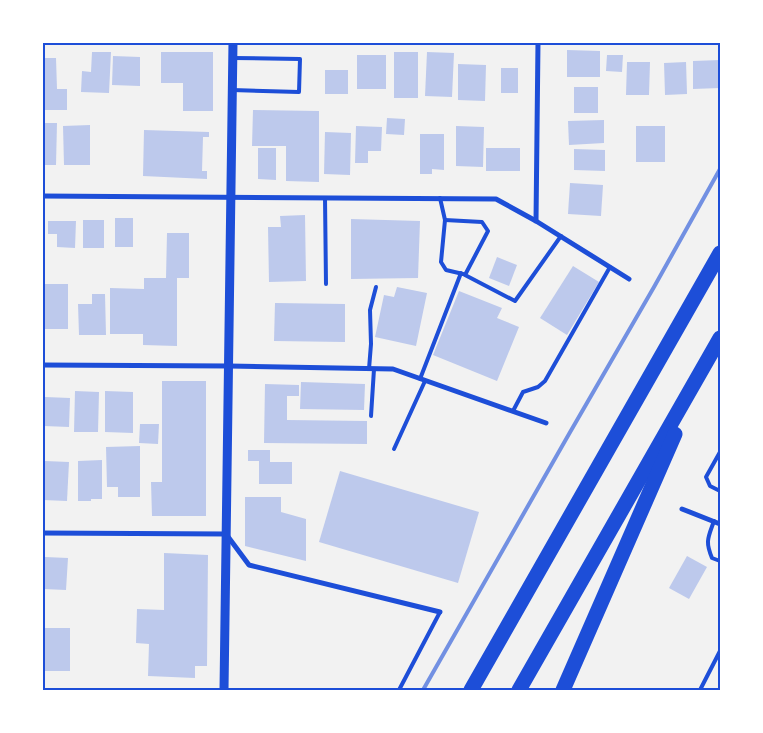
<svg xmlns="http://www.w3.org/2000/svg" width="763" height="733" font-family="Signika,sans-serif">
<rect width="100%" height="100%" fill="#f2f2f2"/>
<!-- building -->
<g fill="#bdc9ec">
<path d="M 567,50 L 600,51 L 600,77 L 567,77 Z"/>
<path d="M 92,52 L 111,52 L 109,93 L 81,92 L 82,71 L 91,72 Z"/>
<path d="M 161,52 L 213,52 L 213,111 L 183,111 L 183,83 L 161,83 Z"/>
<rect x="394" y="52" width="24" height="46"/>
<path d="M 427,52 L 454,53 L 452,97 L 425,96 Z"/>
<rect x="357" y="55" width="29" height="34"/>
<path d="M 607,55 L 623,55 L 622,72 L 606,71 Z"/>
<path d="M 113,56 L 140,57 L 140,86 L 112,85 Z"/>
<path d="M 42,58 L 56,58 L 57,89 L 67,89 L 67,110 L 42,110 Z"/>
<path d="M 720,60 L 720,88 L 693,89 L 693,61 Z"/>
<path d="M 627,62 L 650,62 L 649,95 L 626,95 Z"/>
<path d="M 686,62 L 687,94 L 665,95 L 664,63 Z"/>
<path d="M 458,64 L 486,65 L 485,101 L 458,100 Z"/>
<rect x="501" y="68" width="17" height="25"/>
<rect x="325" y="70" width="23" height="24"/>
<rect x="574" y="87" width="24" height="26"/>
<path d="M 253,110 L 319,111 L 319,182 L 286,181 L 286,146 L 252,146 Z"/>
<path d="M 387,118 L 405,119 L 404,135 L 386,134 Z"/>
<path d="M 604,120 L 604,143 L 569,145 L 568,121 Z"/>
<path d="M 42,123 L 57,123 L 56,165 L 42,165 Z"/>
<path d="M 90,125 L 90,165 L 64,165 L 63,126 Z"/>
<path d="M 356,126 L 382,127 L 381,151 L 368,151 L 368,163 L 355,163 Z"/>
<path d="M 456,126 L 484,127 L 483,167 L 456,166 Z"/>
<rect x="636" y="126" width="29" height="36"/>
<path d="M 144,130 L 209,132 L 209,137 L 203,137 L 202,171 L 207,171 L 207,179 L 143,176 Z"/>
<path d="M 325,132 L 351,133 L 350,175 L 324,174 Z"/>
<path d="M 420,134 L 444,134 L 444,170 L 432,169 L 432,174 L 420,174 Z"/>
<path d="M 258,148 L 276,148 L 276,180 L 258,179 Z"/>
<rect x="486" y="148" width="34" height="23"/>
<path d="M 574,149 L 605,150 L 605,171 L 574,170 Z"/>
<path d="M 570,183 L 603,185 L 601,216 L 568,214 Z"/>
<path d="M 305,215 L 306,281 L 269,282 L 268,227 L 281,227 L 280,216 Z"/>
<rect x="115" y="218" width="18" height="29"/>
<path d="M 351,219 L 420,221 L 418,278 L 351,279 Z"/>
<rect x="83" y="220" width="21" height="28"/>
<path d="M 48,221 L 76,221 L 75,248 L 57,247 L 57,234 L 48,234 Z"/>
<path d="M 167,233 L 189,233 L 189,278 L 177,278 L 177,346 L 143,345 L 143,334 L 110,334 L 110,288 L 144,289 L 144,278 L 166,278 Z"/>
<path d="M 497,257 L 517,265 L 509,286 L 489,278 Z"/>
<path d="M 573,266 L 599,282 L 567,335 L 540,318 Z"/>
<rect x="45" y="284" width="23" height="45"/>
<path d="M 397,287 L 427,293 L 416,346 L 375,337 L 384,295 L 394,297 Z"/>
<path d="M 459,291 L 502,308 L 497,318 L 519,327 L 497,381 L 433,355 Z"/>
<path d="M 92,294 L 105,294 L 106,335 L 79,335 L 78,304 L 92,304 Z"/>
<path d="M 275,303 L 345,304 L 345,342 L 274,341 Z"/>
<path d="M 162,381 L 206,381 L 206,516 L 152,516 L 151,482 L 162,482 Z"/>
<path d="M 301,382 L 365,384 L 364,410 L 300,409 Z"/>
<path d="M 265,384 L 299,385 L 299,396 L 287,396 L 287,420 L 367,421 L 367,444 L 264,443 Z"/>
<path d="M 75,391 L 99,392 L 98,432 L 74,432 Z"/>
<path d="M 105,391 L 133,392 L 133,433 L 105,432 Z"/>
<path d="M 45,397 L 70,398 L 69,427 L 44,426 Z"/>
<path d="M 140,424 L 159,424 L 158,444 L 139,443 Z"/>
<path d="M 140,446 L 140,497 L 118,497 L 118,487 L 107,487 L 106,447 Z"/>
<path d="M 248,450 L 270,450 L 270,462 L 292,462 L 292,484 L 259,484 L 259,461 L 248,461 Z"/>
<path d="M 102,460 L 102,499 L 91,499 L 91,501 L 78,501 L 78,461 Z"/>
<path d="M 45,461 L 69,462 L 67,501 L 43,500 Z"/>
<path d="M 340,471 L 479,512 L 458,583 L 319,542 Z"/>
<path d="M 245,497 L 281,497 L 281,512 L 306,519 L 306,561 L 245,546 Z"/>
<path d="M 164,553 L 208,555 L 207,666 L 195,666 L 195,678 L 148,676 L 149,644 L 136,643 L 137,609 L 164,610 Z"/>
<path d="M 687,556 L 707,567 L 689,599 L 669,588 Z"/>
<path d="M 45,557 L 68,558 L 66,590 L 43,589 Z"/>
<rect x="43" y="628" width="27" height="43"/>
</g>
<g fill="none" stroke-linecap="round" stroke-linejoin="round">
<!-- service -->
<g stroke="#1d4ed8" stroke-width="4">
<path d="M 232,90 L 299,92 L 300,59 L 233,58"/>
<path d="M 325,198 L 326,284"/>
<path d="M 440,198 L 445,220 L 441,262 L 446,270 L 463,274"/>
<path d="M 445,220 L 482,222 L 488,231 L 465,275 L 515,301 L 561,236"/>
<path d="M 369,369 L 371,344 L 370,310 L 376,287"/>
<path d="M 420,379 L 461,273"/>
<path d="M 513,411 L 523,392 L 538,387 L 545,381 L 610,267"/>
<path d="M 371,416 L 374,369"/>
<path d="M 394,449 L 425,381"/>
<path d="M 720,452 L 706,477 L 710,486 L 720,491"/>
<path d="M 714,521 C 708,538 705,541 712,558 L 720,561"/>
<path d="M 399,690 L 440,612"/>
<path d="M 700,690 L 720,651"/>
</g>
<!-- minor -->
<g stroke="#1d4ed8" stroke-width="5">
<path d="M 42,196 L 496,199 L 536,221 L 629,279"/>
<path d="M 536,221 L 538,42"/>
<path d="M 42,365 L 229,366 L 393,369 L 546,423"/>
<path d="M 682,509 L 720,524"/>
<path d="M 42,533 L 226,534 L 249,565 L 440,612"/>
</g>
<!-- tertiary -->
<path stroke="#1d4ed8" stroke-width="9" d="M 224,690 L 233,42"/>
<!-- motorway -->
<g stroke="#1d4ed8" stroke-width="15">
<path d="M 471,690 L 720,253"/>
<path d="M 519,690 L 720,338"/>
<path d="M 563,690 L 675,434"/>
</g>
<!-- rail -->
<path stroke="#7290e2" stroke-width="4" d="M 423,690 L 569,434 L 654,287 L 720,169"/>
</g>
<!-- border -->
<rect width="763" height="733" fill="none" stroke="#ffffff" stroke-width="88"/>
<rect x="44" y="44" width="675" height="645" fill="none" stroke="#1d4ed8" stroke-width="2"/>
</svg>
